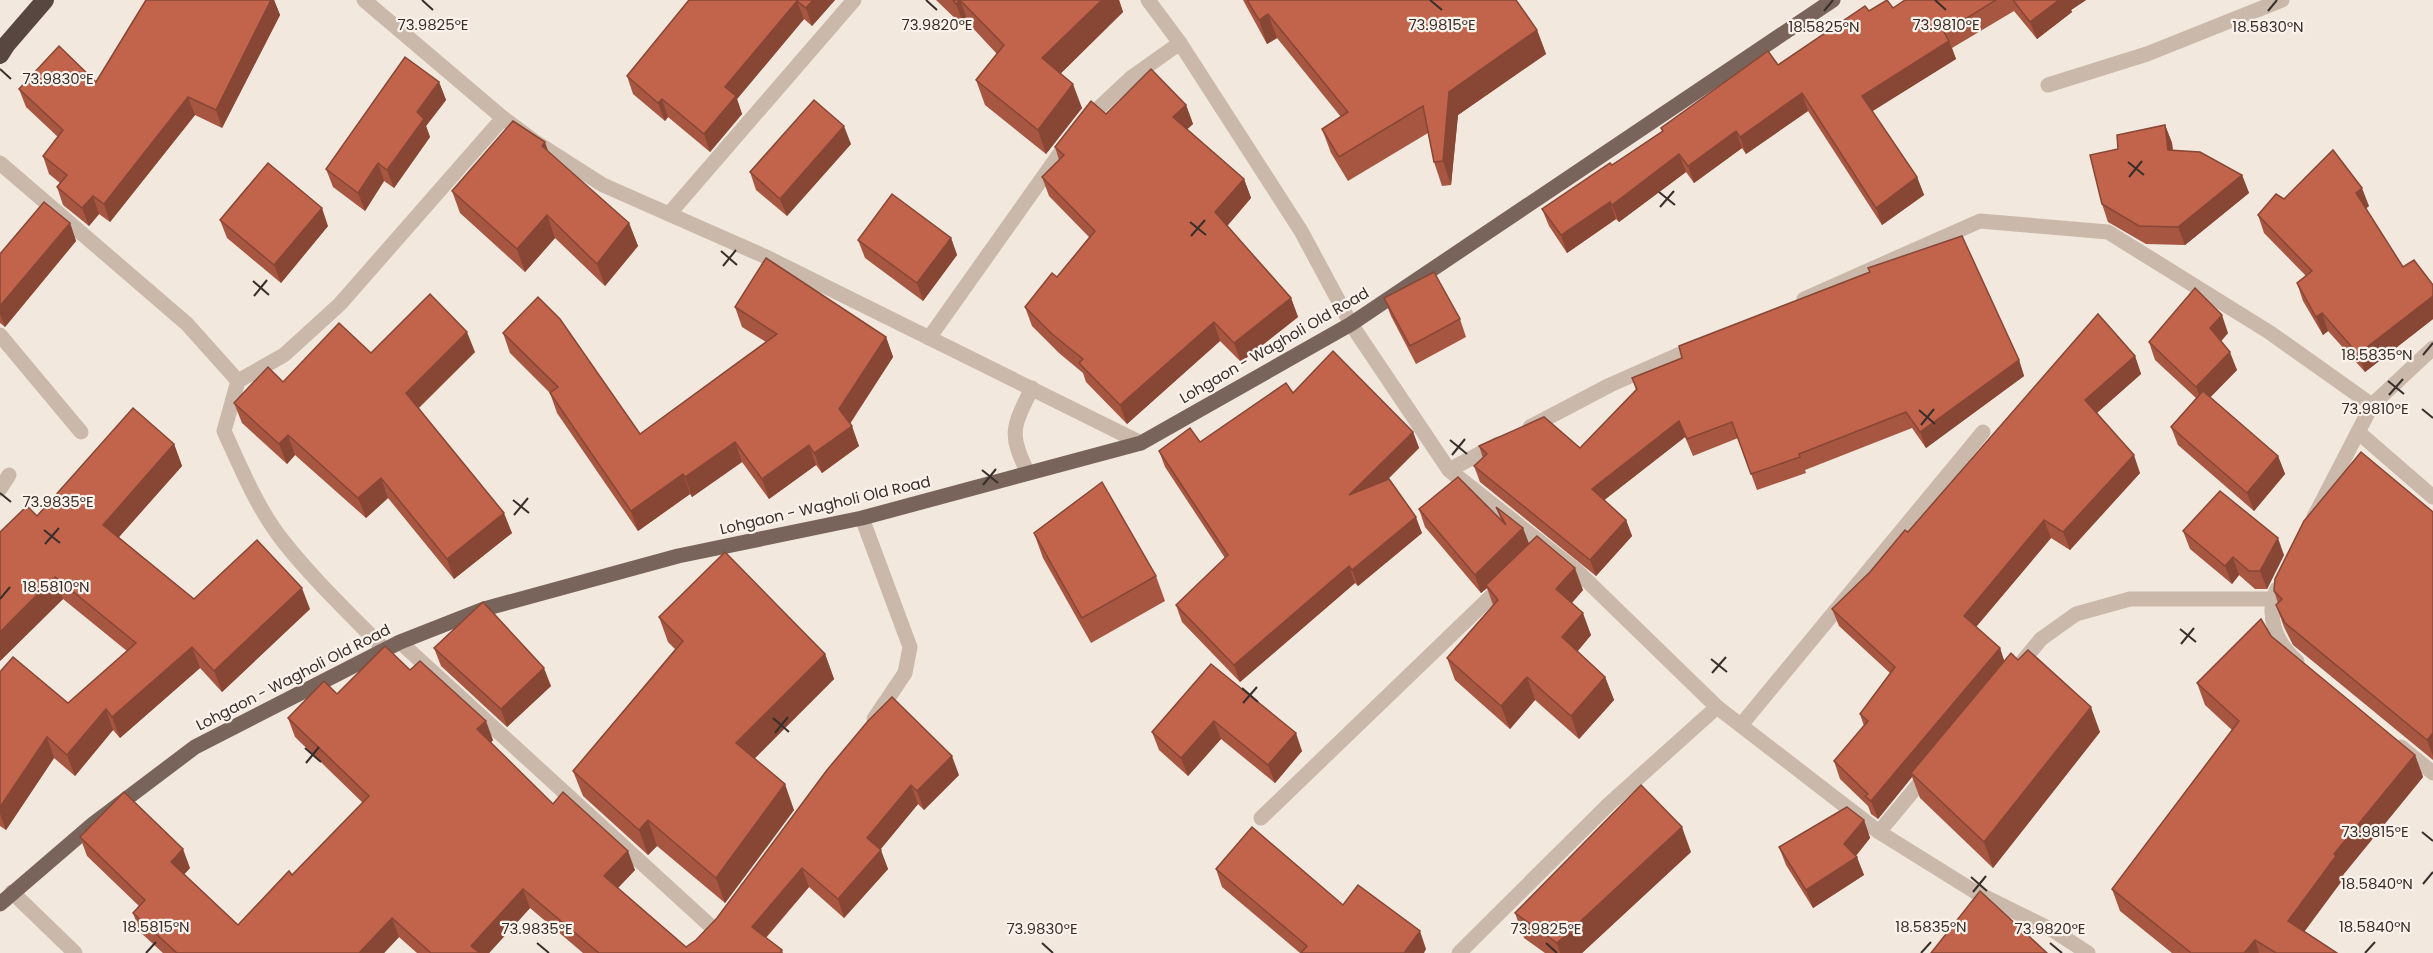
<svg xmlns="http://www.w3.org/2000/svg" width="2433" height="953" font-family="Poppins,sans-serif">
<rect width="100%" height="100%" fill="#f2e8de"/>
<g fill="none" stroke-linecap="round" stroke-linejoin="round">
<!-- lane -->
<g stroke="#cab8aa" stroke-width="15">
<path d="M 2048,85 L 2147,54 L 2282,0"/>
<path d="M 0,335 L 81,432"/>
<path d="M 2358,432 L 2433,497"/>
</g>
<!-- street -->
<g stroke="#cab8aa" stroke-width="15">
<path d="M 364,0 L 503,118 L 534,141 L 603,185 L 764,256 L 1141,443"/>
<path d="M 1148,0 L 1180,43 L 1301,231 L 1351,324 L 1449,470"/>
<path d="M 1085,121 L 1132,77 L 1180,43"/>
<path d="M 0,163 L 187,324 L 238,381 L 284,355 L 340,304 L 503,118"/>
<path d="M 669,214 L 854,0"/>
<path d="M 1804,299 L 1980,221 L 2108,232 L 2269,332 L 2372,405 L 2433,348"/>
<path d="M 929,338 L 1070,139"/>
<path d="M 238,381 L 224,431 C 241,468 257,508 283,541 C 313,579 349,613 383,648"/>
<path d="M 1530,427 L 1610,385 L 1698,346"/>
<path d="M 1498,444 L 1449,470 L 1577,571 L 1717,707 L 1879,832 L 1977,893 L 2054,931 L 2088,953"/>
<path d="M 1028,473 C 1008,433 1013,427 1032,388"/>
<path d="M 0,489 L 9,475"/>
<path d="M 2314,517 L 2372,405"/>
<path d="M 862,518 L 910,647 L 905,673 L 874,719"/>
<path d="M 2277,589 C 2265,615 2276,644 2297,661"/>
<path d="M 400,642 L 716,931"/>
<path d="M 2017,668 L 2041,639 L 2076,614 L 2130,599 L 2273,599"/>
<path d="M 1741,725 L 1983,432"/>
<path d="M 2401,747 L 2433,773"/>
<path d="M 1261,818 L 1503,585"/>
<path d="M 1879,832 L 1928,773"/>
<path d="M 12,892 L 75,953"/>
<path d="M 1459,953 L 1609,804 L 1717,707"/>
</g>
<!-- primary -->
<path stroke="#79645b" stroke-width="15" d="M 0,904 L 93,824 L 195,747 L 400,642 L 484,609 L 678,556 L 862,518 L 1141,443 L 1351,324 L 1833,0"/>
<!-- highway -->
<path stroke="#584741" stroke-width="18" d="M 0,55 L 7,44 L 45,0"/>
</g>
<!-- wall -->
<g fill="#a75641">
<path d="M 146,0 L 274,0 L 280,15 L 222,128 L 195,115 L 110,222 L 99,214 L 89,226 L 63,205 L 57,187 L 60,183 L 49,174 L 43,156 L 58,137 L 26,107 L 19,89 L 96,82 Z"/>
<path d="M 689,0 L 835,0 L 812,26 L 804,19 L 737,99 L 742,114 L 710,152 L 668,117 L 665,121 L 633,94 L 627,76 Z"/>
<path d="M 936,0 L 1119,0 L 1123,12 L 1061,73 L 1082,108 L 1046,154 L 985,105 L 976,80 L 997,54 L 969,24 L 965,28 Z"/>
<path d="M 1243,0 L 1516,0 L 1537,30 L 1546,54 L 1458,115 L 1451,185 L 1442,186 L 1434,162 L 1428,133 L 1348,181 L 1331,153 L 1322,129 L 1341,117 L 1277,38 L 1267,44 Z"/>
<path d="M 1905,0 L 2086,0 L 2071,10 L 2072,12 L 2037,39 L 2014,11 L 1952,48 L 1956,59 L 1872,111 L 1917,177 L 1924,195 L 1882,225 L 1808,111 L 1746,154 L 1742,148 L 1694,183 L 1686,172 L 1619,222 L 1616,219 L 1567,253 L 1549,226 L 1542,209 L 1612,165 L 1662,131 L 1661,128 L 1778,65 L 1869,11 L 1893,8 Z"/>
<path d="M 439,82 L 446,100 L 426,126 L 430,137 L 394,188 L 384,181 L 365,211 L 333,187 L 326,169 Z"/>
<path d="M 1186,105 L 1193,124 L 1187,129 L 1244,179 L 1251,198 L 1227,226 L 1291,298 L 1298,317 L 1241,362 L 1220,341 L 1127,424 L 1086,382 L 1083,373 L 1059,353 L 1032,326 L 1025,307 L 1057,277 L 1089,237 L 1049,196 L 1042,177 L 1059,160 L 1055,147 L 1106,114 Z"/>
<path d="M 2165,125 L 2172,143 L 2173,151 L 2242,175 L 2249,193 L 2185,245 L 2146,244 L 2108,222 L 2102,204 L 2118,149 Z"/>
<path d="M 851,144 L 787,216 L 756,190 L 750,172 Z"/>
<path d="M 548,152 L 629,223 L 638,246 L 605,286 L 555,238 L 525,272 L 460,213 L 452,191 Z"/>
<path d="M 2284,199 L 2369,206 L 2366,208 L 2403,267 L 2433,285 L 2433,319 L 2365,372 L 2328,331 L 2323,335 L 2303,301 L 2297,283 L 2306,276 L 2264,233 L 2258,215 Z"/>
<path d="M 220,220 L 328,226 L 281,283 L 227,238 Z"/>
<path d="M 70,223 L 76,241 L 5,327 L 0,323 L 0,254 Z"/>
<path d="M 951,238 L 957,255 L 923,301 L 865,258 L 858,240 Z"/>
<path d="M 1868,268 L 2019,360 L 2024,376 L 1926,448 L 1912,428 L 1805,470 L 1806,473 L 1757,490 L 1738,438 L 1693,456 L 1685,437 L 1604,500 L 1626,520 L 1632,536 L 1596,576 L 1480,482 L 1474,466 L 1483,458 L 1479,446 L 1580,448 L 1636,390 L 1632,378 L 1682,358 L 1870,273 Z"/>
<path d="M 1384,298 L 1460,319 L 1466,337 L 1416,364 L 1391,316 Z"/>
<path d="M 735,307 L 886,337 L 893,357 L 850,424 L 859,446 L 822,473 L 816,465 L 769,499 L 742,462 L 692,497 L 690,494 L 638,531 L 557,413 L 550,393 L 510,353 L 503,333 L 640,434 L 766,342 L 742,327 Z"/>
<path d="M 2228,333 L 2221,341 L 2237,370 L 2210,397 L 2278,456 L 2285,474 L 2254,511 L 2178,445 L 2171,427 L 2196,398 L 2155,360 L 2149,342 Z"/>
<path d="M 475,352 L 419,408 L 512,533 L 454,579 L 388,498 L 366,518 L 295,455 L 287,464 L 242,423 L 234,403 L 283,382 L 371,353 Z"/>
<path d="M 2135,356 L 2141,374 L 2097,413 L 2140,473 L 2070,550 L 2051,538 L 1976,627 L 2000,648 L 2004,662 L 2100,732 L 1993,868 L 1920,798 L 1912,777 L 1878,819 L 1871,814 L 1868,806 L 1840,779 L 1834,761 L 1864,726 L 1860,714 L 1890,673 L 1839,626 L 1832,609 L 1870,572 L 1908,532 Z"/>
<path d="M 1293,393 L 1413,432 L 1419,448 L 1387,480 L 1422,533 L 1358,586 L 1355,583 L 1240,682 L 1182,622 L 1176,605 L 1225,558 L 1165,467 L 1159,451 L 1200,442 Z"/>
<path d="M 174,444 L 182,466 L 119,537 L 194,599 L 310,609 L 222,692 L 200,668 L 120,738 L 113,730 L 75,776 L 54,758 L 6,830 L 0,826 L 0,672 L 68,703 L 127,651 L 63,599 L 0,661 L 37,516 Z"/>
<path d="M 1496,507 L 1529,543 L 1583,590 L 1572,603 L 1591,635 L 1577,652 L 1605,677 L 1614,700 L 1579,739 L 1535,700 L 1510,729 L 1455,680 L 1447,658 L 1493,605 L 1487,588 L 1481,593 L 1425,527 L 1419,509 L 1501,520 Z"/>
<path d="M 2433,512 L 2433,760 L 2293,645 L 2284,627 L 2276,605 L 2278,603 L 2274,591 Z"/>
<path d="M 2183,531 L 2284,555 L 2267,589 L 2255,589 L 2239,575 L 2232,584 L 2190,549 Z"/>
<path d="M 1034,533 L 1156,576 L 1165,601 L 1091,643 L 1043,558 Z"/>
<path d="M 659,617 L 825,654 L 834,679 L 754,759 L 794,810 L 725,903 L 657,846 L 648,855 L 583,796 L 573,771 L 675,649 L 668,642 Z"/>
<path d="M 2271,636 L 2415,755 L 2423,777 L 2343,875 L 2344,878 L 2304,931 L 2337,953 L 2172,953 L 2120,911 L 2112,889 L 2232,730 L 2205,705 L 2197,683 Z"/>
<path d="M 434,648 L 551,686 L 507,727 L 441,666 Z"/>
<path d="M 1211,664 L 1302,751 L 1275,783 L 1221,739 L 1188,776 L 1159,750 L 1152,732 Z"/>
<path d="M 410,670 L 493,740 L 491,743 L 553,804 L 635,870 L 618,888 L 686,947 L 696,940 L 717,918 L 827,770 L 959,775 L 924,810 L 918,804 L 880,850 L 888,869 L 844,918 L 809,887 L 766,938 L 782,950 L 783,953 L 583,953 L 530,908 L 489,953 L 417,953 L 399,937 L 384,953 L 163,953 L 140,932 L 133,913 L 139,906 L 87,856 L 80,837 L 190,868 L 184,874 L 238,925 L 292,875 L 363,803 L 295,737 L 288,718 L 337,694 Z"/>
<path d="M 1864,820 L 1870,838 L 1856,856 L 1864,875 L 1813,908 L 1786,865 L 1779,847 Z"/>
<path d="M 1691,852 L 1582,953 L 1545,953 L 1524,938 L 1515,913 Z"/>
<path d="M 1216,869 L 1343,905 L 1426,949 L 1300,953 L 1222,887 Z"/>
</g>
<!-- shaded-wall -->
<g fill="#884635">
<path d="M 271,0 L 274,0 L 280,15 L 222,128 L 216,110 Z"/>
<path d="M 813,0 L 835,0 L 812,26 L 806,8 Z"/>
<path d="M 960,0 L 969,24 L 965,28 L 956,4 Z"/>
<path d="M 1102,0 L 1119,0 L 1123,12 L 1051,83 L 1042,58 Z"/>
<path d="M 2059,0 L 2086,0 L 2071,10 L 2072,12 L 2037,39 L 2030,22 Z"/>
<path d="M 797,1 L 804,19 L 737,99 L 742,114 L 710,152 L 704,134 L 725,87 Z"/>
<path d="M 1268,14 L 1277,38 L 1267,44 L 1259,20 Z"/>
<path d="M 1537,30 L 1546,54 L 1458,115 L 1451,185 L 1443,161 L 1449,92 Z"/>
<path d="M 1949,41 L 1956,59 L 1868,114 L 1862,96 Z"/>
<path d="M 439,82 L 446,100 L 426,126 L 430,137 L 394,188 L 387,170 L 417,112 Z"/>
<path d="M 1073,84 L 1082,108 L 1046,154 L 1038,130 Z"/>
<path d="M 1802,93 L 1808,111 L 1746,154 L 1740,137 Z"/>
<path d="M 188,97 L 195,115 L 110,222 L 104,204 Z"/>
<path d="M 662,99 L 668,117 L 665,121 L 658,103 Z"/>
<path d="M 1186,105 L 1193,124 L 1180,136 L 1173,117 Z"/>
<path d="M 2165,125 L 2172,143 L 2174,168 L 2168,150 Z"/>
<path d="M 844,126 L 851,144 L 787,216 L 780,199 Z"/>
<path d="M 1736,131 L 1742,148 L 1694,183 L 1688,166 Z"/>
<path d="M 545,142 L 553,165 L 542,146 Z"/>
<path d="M 1679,154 L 1686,172 L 1619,222 L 1612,205 Z"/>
<path d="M 378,163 L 384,181 L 365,211 L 358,193 Z"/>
<path d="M 2242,175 L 2249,193 L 2185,245 L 2178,227 Z"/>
<path d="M 1917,177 L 1924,195 L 1882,225 L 1876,208 Z"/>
<path d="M 1244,179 L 1251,198 L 1222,232 L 1215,212 Z"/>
<path d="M 2362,188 L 2369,206 L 2363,211 L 2356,193 Z"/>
<path d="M 93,196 L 99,214 L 89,226 L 82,208 Z"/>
<path d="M 1610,202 L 1616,219 L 1567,253 L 1561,235 Z"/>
<path d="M 322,208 L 328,226 L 281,283 L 274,265 Z"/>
<path d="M 547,215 L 555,238 L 525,272 L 517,249 Z"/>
<path d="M 70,223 L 76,241 L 5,327 L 0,314 L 0,306 Z"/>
<path d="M 629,223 L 638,246 L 605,286 L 597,264 Z"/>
<path d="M 951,238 L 957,255 L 923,301 L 917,283 Z"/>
<path d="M 2433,296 L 2433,319 L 2365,372 L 2358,354 Z"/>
<path d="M 1291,298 L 1298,317 L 1241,362 L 1234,343 Z"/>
<path d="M 2322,313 L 2328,331 L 2323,335 L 2316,317 Z"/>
<path d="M 2222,315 L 2228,333 L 2217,346 L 2210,328 Z"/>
<path d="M 1214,322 L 1220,341 L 1127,424 L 1120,405 Z"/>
<path d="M 467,332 L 475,352 L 413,413 L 406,393 Z"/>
<path d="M 886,337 L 893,357 L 846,429 L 839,409 Z"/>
<path d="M 2230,352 L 2237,370 L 2203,405 L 2196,387 Z"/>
<path d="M 2135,356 L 2141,374 L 2092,417 L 2085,400 Z"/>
<path d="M 2019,360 L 2024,376 L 1926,448 L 1920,432 Z"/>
<path d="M 1679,421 L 1685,437 L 1598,505 L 1592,489 Z"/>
<path d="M 852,426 L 859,446 L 822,473 L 814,453 Z"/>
<path d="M 1413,432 L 1419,448 L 1355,512 L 1349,495 Z"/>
<path d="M 288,435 L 295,455 L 287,464 L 279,444 Z"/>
<path d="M 735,442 L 742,462 L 692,497 L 685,477 Z"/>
<path d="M 174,444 L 182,466 L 111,546 L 103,525 Z"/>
<path d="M 809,445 L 816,465 L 769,499 L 762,479 Z"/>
<path d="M 2134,455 L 2140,473 L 2070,550 L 2063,532 Z"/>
<path d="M 2278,456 L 2285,474 L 2254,511 L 2247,493 Z"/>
<path d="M 683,474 L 690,494 L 638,531 L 631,511 Z"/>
<path d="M 381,478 L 388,498 L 366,518 L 358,498 Z"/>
<path d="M 504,513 L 512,533 L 454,579 L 447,559 Z"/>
<path d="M 1416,517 L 1422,533 L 1358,586 L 1352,570 Z"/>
<path d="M 1626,520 L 1632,536 L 1596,576 L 1590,560 Z"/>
<path d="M 2044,520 L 2051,538 L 1970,634 L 1964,616 Z"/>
<path d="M 1523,528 L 1530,546 L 1486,585 L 1487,588 L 1481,593 L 1475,575 Z"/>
<path d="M 2278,538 L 2284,555 L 2267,589 L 2260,571 Z"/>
<path d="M 2233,557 L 2239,575 L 2232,584 L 2225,566 Z"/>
<path d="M 1349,566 L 1355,583 L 1240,682 L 1234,665 Z"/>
<path d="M 1575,568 L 1583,590 L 1564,611 L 1556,589 Z"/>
<path d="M 55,577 L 63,599 L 0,661 L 0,632 Z"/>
<path d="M 302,588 L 310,609 L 222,692 L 214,671 Z"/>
<path d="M 1583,613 L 1591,635 L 1570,660 L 1562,637 Z"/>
<path d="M 192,647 L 200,668 L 120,738 L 112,717 Z"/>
<path d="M 2000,648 L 2006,666 L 1911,773 L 1912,777 L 1878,819 L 1871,801 Z"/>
<path d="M 825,654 L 834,679 L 745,768 L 736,743 Z"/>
<path d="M 544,668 L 551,686 L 507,727 L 501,709 Z"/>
<path d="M 1527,677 L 1535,700 L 1510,729 L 1501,706 Z"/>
<path d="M 1605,677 L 1614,700 L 1579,739 L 1571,716 Z"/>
<path d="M 2091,707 L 2100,732 L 1993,868 L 1984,842 Z"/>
<path d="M 106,709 L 113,730 L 75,776 L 67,755 Z"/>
<path d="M 486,721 L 493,740 L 484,749 L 477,729 Z"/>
<path d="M 1214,721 L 1221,739 L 1188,776 L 1181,758 Z"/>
<path d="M 1296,733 L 1302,751 L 1275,783 L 1268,765 Z"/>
<path d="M 2433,733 L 2433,756 L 2427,740 Z"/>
<path d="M 47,737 L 54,758 L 6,830 L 0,814 L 0,807 Z"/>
<path d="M 2415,755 L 2423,777 L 2343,875 L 2344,878 L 2296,943 L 2288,921 L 2334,854 Z"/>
<path d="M 952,756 L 959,775 L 924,810 L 917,791 Z"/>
<path d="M 785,784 L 794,810 L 725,903 L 716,878 Z"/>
<path d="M 911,785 L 918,804 L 874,857 L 867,838 Z"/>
<path d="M 648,820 L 657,846 L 648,855 L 639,830 Z"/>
<path d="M 1864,820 L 1870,838 L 1852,860 L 1857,857 L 1864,875 L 1813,908 L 1806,890 Z"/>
<path d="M 1682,827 L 1691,852 L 1582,953 L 1560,953 L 1557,943 Z"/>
<path d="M 183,849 L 190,868 L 178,881 L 171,862 Z"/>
<path d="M 881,850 L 888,869 L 844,918 L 838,899 Z"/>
<path d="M 628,851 L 635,870 L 611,895 L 604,876 Z"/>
<path d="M 802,868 L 809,887 L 758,946 L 752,927 Z"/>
<path d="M 523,889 L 530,908 L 489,953 L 473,953 L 471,946 Z"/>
<path d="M 392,918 L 399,937 L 384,953 L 359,953 Z"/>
<path d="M 1420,931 L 1426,949 L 1424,953 L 1404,953 Z"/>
<path d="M 2255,940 L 2259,953 L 2244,953 Z"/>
</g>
<!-- building -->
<g fill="#c2644c" stroke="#884635" stroke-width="1.5">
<path d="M 146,0 L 271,0 L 216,110 L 188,97 L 104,204 L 93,196 L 82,208 L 57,187 L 67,175 L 43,156 L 63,130 L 19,89 L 59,46 L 96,82 Z"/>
<path d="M 689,0 L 813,0 L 806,8 L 797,1 L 725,87 L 736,96 L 704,134 L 662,99 L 658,103 L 627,76 Z"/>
<path d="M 953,0 L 1102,0 L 1042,58 L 1073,84 L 1038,130 L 976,80 L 1004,45 L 960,0 L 956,4 Z"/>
<path d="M 1247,0 L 1516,0 L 1537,30 L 1449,92 L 1443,161 L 1434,162 L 1423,106 L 1339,157 L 1322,129 L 1348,112 L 1268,14 L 1259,20 Z"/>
<path d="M 1887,0 L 1893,8 L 1905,0 L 1996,0 L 1944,32 L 1949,41 L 1862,96 L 1917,177 L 1876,208 L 1802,93 L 1740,137 L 1736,131 L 1688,166 L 1679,154 L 1612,205 L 1610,202 L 1561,235 L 1542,209 L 1610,163 L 1612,165 L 1663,131 L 1661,128 L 1768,51 L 1778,65 L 1865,6 L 1869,11 Z"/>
<path d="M 2013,0 L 2059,0 L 2030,22 Z"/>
<path d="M 405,57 L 439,82 L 417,112 L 424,119 L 387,170 L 378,163 L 358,193 L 326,169 Z"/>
<path d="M 1151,69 L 1186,105 L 1173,117 L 1244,179 L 1215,212 L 1291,298 L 1234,343 L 1214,322 L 1120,405 L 1079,363 L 1083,359 L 1052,334 L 1025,307 L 1052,273 L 1057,277 L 1095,231 L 1042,177 L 1064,155 L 1055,147 L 1091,101 L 1106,114 Z"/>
<path d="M 814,100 L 844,126 L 780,199 L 750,172 Z"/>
<path d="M 513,121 L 545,142 L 542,146 L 629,223 L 597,264 L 547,215 L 517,249 L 452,191 Z"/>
<path d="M 2165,125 L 2168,150 L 2200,152 L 2242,175 L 2178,227 L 2139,226 L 2102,204 L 2090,155 L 2118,149 L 2117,135 Z"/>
<path d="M 2333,150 L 2362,188 L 2356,193 L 2403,267 L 2414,260 L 2433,285 L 2433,296 L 2358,354 L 2322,313 L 2316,317 L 2297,283 L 2312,271 L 2258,215 L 2276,194 L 2284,199 Z"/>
<path d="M 268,163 L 322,208 L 274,265 L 220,220 Z"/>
<path d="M 892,194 L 951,238 L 917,283 L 858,240 Z"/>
<path d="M 44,202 L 70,223 L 0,306 L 0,254 Z"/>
<path d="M 1962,236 L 2019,360 L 1920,432 L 1906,412 L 1799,454 L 1800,457 L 1751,474 L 1732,422 L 1687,439 L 1679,421 L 1592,489 L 1626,520 L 1590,560 L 1474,466 L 1487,454 L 1479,446 L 1544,417 L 1580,448 L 1637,389 L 1632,378 L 1682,358 L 1679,346 L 1870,272 L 1868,268 Z"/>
<path d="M 766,258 L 886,337 L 839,409 L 852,426 L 814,453 L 809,445 L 762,479 L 735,442 L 685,477 L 683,474 L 631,511 L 550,393 L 558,387 L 503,333 L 538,297 L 560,319 L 640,434 L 777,334 L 735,307 Z"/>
<path d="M 1434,272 L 1460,319 L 1410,346 L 1384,298 Z"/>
<path d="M 2195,288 L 2222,315 L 2210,328 L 2230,352 L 2196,387 L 2149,342 Z"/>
<path d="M 430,294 L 467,332 L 406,393 L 504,513 L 447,559 L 381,478 L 358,498 L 288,435 L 279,444 L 234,403 L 268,367 L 283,382 L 339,323 L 371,353 Z"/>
<path d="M 2098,314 L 2135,356 L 2085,400 L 2134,455 L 2063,532 L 2044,520 L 1964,616 L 2000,648 L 1871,801 L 1865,796 L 1868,794 L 1834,761 L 1868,721 L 1860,714 L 1895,667 L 1832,609 L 1870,572 L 1905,530 L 1908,532 Z"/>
<path d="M 1333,351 L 1413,432 L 1349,495 L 1389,479 L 1416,517 L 1352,570 L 1349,566 L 1234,665 L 1176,605 L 1228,555 L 1159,451 L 1190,428 L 1200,442 L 1286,383 L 1293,393 Z"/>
<path d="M 2203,391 L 2278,456 L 2247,493 L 2171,427 Z"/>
<path d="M 133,408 L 174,444 L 103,525 L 194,599 L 257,540 L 302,588 L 214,671 L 192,647 L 112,717 L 106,709 L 67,755 L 47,737 L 0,807 L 0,672 L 13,657 L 68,703 L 136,643 L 55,577 L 0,632 L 0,532 L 27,506 L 37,516 Z"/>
<path d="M 2361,452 L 2433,512 L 2433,733 L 2427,740 L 2285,623 L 2276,605 L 2282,599 L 2274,591 L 2275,579 L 2304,521 Z"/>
<path d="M 1458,477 L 1506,525 L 1496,507 L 1523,528 L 1475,575 L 1419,509 Z"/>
<path d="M 1102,482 L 1156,576 L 1082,618 L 1034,533 Z"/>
<path d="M 2220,491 L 2278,538 L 2260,571 L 2249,571 L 2233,557 L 2225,566 L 2183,531 Z"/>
<path d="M 1537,536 L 1575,568 L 1556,589 L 1583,613 L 1562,637 L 1605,677 L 1571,716 L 1527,677 L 1501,706 L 1447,658 L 1498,600 L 1486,585 Z"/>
<path d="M 725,552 L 825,654 L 736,743 L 785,784 L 716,878 L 648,820 L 639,830 L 573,771 L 683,641 L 659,617 Z"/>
<path d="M 483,602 L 544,668 L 501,709 L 434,648 Z"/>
<path d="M 2261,619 L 2271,636 L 2415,755 L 2334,854 L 2336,856 L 2288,921 L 2337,953 L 2276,953 L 2255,940 L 2244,953 L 2190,953 L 2190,952 L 2112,889 L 2239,721 L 2197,683 Z"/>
<path d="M 385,646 L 410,670 L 420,661 L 486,721 L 477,729 L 553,804 L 563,792 L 628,851 L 604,876 L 686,947 L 696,940 L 717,918 L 827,770 L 868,721 L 892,697 L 952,756 L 917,791 L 911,785 L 867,838 L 881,850 L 838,899 L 802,868 L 752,927 L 782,950 L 780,953 L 599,953 L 523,889 L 471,946 L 480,953 L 431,953 L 392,918 L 359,953 L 177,953 L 133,913 L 145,900 L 80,837 L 124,792 L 183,849 L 171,862 L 238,925 L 289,871 L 292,875 L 369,796 L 288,718 L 324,681 L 337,694 Z"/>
<path d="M 2028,650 L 2091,707 L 1984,842 L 1911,773 L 2011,653 L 2018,660 Z"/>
<path d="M 1211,664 L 1296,733 L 1268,765 L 1214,721 L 1181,758 L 1152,732 Z"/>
<path d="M 1641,785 L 1682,827 L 1557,943 L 1515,913 Z"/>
<path d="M 1847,807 L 1864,820 L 1844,844 L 1857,857 L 1806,890 L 1779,847 Z"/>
<path d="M 1252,827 L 1343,905 L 1358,885 L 1420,931 L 1404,953 L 1301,953 L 1307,946 L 1216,869 Z"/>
<path d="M 1980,891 L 2047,953 L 1931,953 Z"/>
</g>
<!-- ticks -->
<path fill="none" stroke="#382e2a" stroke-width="2" d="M 422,0 L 433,10M 926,0 L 937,10M 1430,0 L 1442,10M 1935,0 L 1946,10M 1824,11 L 1833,0M 2268,11 L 2277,0M 0,69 L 11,79M 2128,162 L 2144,175M 2129,177 L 2142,161M 1659,192 L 1675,205M 1660,207 L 1674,191M 1190,222 L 1206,235M 1191,236 L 1205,220M 721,251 L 737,265M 723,266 L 736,250M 253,281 L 269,295M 254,296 L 267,280M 2423,355 L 2433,343M 2388,381 L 2404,394M 2389,395 L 2403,379M 2422,409 L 2433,418M 1919,410 L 1935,424M 1921,425 L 1934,409M 1450,440 L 1467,454M 1452,455 L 1465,439M 982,470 L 998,483M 983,485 L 996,469M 0,493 L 11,502M 513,500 L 529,513M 514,515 L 528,498M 44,530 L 60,543M 45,544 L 59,528M 0,599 L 10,587M 2180,629 L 2196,642M 2181,644 L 2194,628M 1711,659 L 1727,672M 1712,673 L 1726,657M 1242,688 L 1258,702M 1243,703 L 1257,687M 773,718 L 789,732M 775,733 L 788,717M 305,748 L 321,762M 306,763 L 319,747M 2422,832 L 2433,841M 1971,877 L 1987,891M 2423,884 L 2433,872M 1973,892 L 1986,876M 537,943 L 549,953M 1042,943 L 1053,953M 1546,943 L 1557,953M 2050,943 L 2062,953M 146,953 L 156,942M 1921,953 L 1931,942M 2365,953 L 2375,942"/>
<g text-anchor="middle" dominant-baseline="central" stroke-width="4.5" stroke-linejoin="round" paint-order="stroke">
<!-- street labels -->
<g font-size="15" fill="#382e2a" stroke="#faf2eb">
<text transform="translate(1274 345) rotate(-30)">Lohgaon - Wagholi Old Road</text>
<text transform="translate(825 505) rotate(-13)">Lohgaon - Wagholi Old Road</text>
<text transform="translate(293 677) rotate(-27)">Lohgaon - Wagholi Old Road</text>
</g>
</g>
<g font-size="15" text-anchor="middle" fill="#382e2a" stroke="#faf2eb" stroke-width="4.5" stroke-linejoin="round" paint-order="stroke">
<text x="433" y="30">73.9825°E</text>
<text x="937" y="30">73.9820°E</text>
<text x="1442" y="30">73.9815°E</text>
<text x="1946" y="30">73.9810°E</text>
<text x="1824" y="32">18.5825°N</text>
<text x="2268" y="32">18.5830°N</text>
<text x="58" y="84">73.9830°E</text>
<text x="2377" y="360">18.5835°N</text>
<text x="2375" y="414">73.9810°E</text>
<text x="58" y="507">73.9835°E</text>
<text x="56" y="592">18.5810°N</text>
<text x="2375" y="837">73.9815°E</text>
<text x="2377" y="889">18.5840°N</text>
<text x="156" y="932">18.5815°N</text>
<text x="1931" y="932">18.5835°N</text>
<text x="2375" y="932">18.5840°N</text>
<text x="537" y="934">73.9835°E</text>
<text x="1042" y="934">73.9830°E</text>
<text x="1546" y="934">73.9825°E</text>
<text x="2050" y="934">73.9820°E</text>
</g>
</svg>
